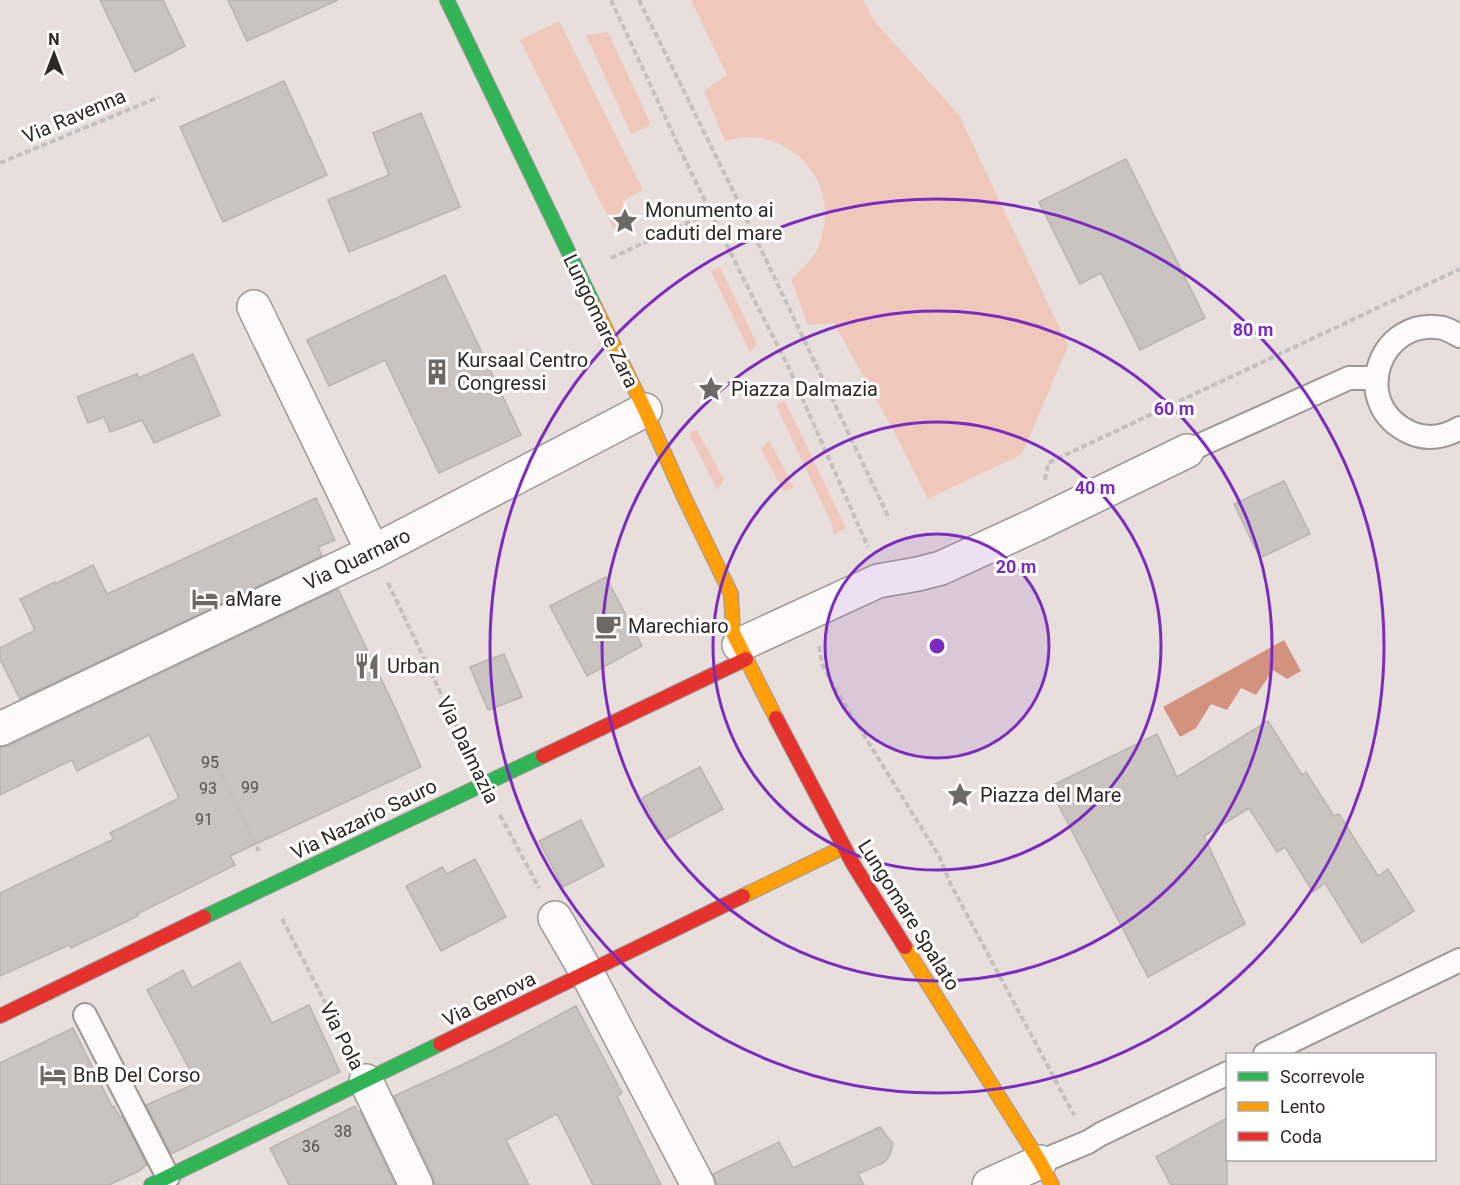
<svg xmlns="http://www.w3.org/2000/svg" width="1460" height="1185" font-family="Roboto,sans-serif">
<rect width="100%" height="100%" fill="#e8dfdc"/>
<!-- green -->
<g fill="#efc7bb">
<path d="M 691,0 L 863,0 L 875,22 L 959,115 L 1068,346 L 1022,454 L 928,499 L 896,435 L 834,323 L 808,325 L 791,279 C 800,271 809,263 816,252 C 818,248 819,244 821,239 C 836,194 809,148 761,138 C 749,136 737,138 725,141 L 704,91 L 727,75 Z"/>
<path d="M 559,21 L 643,190 L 622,201 L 631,221 L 614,229 L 520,40 Z"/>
<path d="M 608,32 L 651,125 L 631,134 L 586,35 Z"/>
<path d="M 720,267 L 757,344 L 750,352 L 711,271 Z"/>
<path d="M 785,401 L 846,528 L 833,535 L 833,528 L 830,520 L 776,405 Z"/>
<path d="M 697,430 L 724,480 L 717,490 L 689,433 Z"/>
<path d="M 769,440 L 794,488 L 783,491 L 761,449 Z"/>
</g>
<!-- water -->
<path fill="#d2927e" d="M 1284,640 L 1301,671 L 1287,679 L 1273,670 L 1256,695 L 1241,688 L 1227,710 L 1211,704 L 1196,728 L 1180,737 L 1163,707 Z"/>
<!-- building -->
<g fill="#cac4c1" stroke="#b9b2b0" stroke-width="1.5">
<path d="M 100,0 L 163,0 L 185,46 L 135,72 Z"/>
<path d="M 228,0 L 338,0 L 247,41 Z"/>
<path d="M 284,81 L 327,175 L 223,222 L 180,127 Z"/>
<path d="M 421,113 L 460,207 L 349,252 L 328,200 L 389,175 L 373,133 Z"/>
<path d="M 1126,159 L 1205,318 L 1140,350 L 1101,273 L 1080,284 L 1039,202 Z"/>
<path d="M 445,275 L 521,435 L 439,473 L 385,360 L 329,386 L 307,340 Z"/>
<path d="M 193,354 L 220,415 L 154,443 L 142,420 L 110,432 L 104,417 L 88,423 L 77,397 L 137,374 L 139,378 Z"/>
<path d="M 1284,481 L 1310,534 L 1260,558 L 1234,504 Z"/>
<path d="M 316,498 L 335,540 L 318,547 L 322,556 L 20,699 L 0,659 L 0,648 L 35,630 L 20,599 L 55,582 L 55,584 L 93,565 L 107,594 Z"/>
<path d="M 606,577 L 642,646 L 587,676 L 550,606 Z"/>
<path d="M 338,589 L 397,712 L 421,767 L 230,856 L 235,865 L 137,914 L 138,916 L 71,948 L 69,945 L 0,976 L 0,893 L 114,839 L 110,833 L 179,798 L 149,735 L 77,771 L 72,760 L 0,795 L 0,747 L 8,746 Z"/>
<path d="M 504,654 L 522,697 L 488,710 L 470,667 Z"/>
<path d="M 1268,721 L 1302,775 L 1306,772 L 1334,816 L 1339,814 L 1378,876 L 1388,869 L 1414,911 L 1362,943 L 1325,883 L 1313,892 L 1285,847 L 1277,852 L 1249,808 L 1204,836 L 1245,924 L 1148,977 L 1049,787 L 1157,734 L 1177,777 Z"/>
<path d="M 700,767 L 723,809 L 665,840 L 642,798 Z"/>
<path d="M 581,820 L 604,866 L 563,887 L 539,841 Z"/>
<path d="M 475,859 L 506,917 L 441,951 L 406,886 L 442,867 L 447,874 Z"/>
<path d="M 240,962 L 272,1023 L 309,1005 L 340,1072 L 171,1154 L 146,1105 L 197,1083 L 147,990 L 183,970 L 192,988 Z"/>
<path d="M 576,1006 L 622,1093 L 617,1096 L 661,1185 L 593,1185 L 557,1114 L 506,1140 L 529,1185 L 435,1185 L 433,1177 L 394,1096 L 451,1070 L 505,1044 Z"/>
<path d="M 73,1028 L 112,1107 L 114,1106 L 120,1117 L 122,1116 L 147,1165 L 143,1167 L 143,1168 L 139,1171 L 109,1185 L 0,1185 L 0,1063 Z"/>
<path d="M 355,1106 L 358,1112 L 360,1111 L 395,1185 L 289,1185 L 270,1148 Z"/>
<path d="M 1227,1118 L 1227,1185 L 1171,1185 L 1156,1157 Z"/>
<path d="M 880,1127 L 893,1144 L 890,1155 L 885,1162 L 858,1174 L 864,1185 L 717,1185 L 713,1174 L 779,1142 L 793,1168 Z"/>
</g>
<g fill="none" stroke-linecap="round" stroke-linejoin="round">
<!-- lane casing -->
<g stroke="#9d9795" stroke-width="26">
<g id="lane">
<path d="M 1460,336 C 1455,333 1449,330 1443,328 C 1380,315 1347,405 1411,433 C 1427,440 1445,437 1460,428"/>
<path d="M 1187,451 L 1349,378 L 1377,378"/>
<path d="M 85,1015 L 168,1177"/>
<path d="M 1265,1054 L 1460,960"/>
<path d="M 1040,1162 L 1088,1142 L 1101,1134 L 1228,1073"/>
</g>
</g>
<!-- street casing -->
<g stroke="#9d9795" stroke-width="36">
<g id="street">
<path d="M 254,307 L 373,552"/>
<path d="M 739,645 L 878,581 L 918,574 L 941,568 L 1035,525 L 1187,451"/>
<path d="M 0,729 L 373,552 L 645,410"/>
<path d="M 555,918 L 587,973 L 698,1185"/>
<path d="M 366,1081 L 416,1185"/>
<path d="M 989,1185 L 1040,1162"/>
</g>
</g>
<!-- fast casing -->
<g stroke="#9d9795" stroke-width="16">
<g id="fast">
<path d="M 447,0 L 595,307"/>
<path d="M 204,917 L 543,756"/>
<path d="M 151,1185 L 440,1044"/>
</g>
</g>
<!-- slow casing -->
<g stroke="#9d9795" stroke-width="16">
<g id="slow">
<path d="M 595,307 L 645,410 L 683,495 L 731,594 L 733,633 L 776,718"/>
<path d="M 743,896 L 844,847"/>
<path d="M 905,947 L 1040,1162 L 1052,1185"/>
</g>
</g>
<!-- jam casing -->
<g stroke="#9d9795" stroke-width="16">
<g id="jam">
<path d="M 776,718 L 853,864 L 905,947"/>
<path d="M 543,756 L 746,659"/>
<path d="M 0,1016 L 204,917"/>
<path d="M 440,1044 L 743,896"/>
</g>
</g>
<!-- path -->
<g stroke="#c3c0c0" stroke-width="4" stroke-dasharray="6 3" stroke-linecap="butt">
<path d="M 611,0 L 687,164 L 743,278 L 788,366 L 868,547"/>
<path d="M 639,0 L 738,201 L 888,516"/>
<path d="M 0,163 L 159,97"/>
<path d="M 611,258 L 711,212"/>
<path d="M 1045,480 L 1048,463 L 1460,269"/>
<path d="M 388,583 L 469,752"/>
<path d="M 819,646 L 822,664 L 834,687 L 939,856 L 951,885 L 1074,1115"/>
<path d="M 217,766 L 259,851"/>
<path d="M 500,815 L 539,888"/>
<path d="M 282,919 L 349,1048"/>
</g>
<!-- lane -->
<use href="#lane" stroke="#fcfafa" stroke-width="22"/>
<!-- street -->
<use href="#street" stroke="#fcfafa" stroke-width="33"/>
<!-- fast -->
<use href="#fast" stroke="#30b455" stroke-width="14"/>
<!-- slow -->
<use href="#slow" stroke="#ff9f0a" stroke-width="14"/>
<!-- jam -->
<use href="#jam" stroke="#e5322d" stroke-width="14"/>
</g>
<!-- distance rings -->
<circle cx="937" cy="646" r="112" fill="#7b2cbf" fill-opacity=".12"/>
<g fill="none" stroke="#7b2cbf" stroke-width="3">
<circle cx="937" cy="646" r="112"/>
<circle cx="937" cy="646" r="224"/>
<circle cx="937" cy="646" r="335"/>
<circle cx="937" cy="646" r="447"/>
</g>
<!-- icons -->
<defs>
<g id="sight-bare" transform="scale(2.07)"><path d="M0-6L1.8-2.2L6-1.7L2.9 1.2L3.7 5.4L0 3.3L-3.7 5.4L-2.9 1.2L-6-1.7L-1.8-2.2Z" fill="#6f6966" stroke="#fff" stroke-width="2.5" paint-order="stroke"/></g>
<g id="building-bare" transform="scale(2.07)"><path d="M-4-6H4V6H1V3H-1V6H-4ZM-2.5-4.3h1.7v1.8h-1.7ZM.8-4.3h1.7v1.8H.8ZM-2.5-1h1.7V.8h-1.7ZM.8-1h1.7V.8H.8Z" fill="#6f6966" stroke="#fff" stroke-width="2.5" paint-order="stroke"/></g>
<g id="hotel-bare" transform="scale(2.07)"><path d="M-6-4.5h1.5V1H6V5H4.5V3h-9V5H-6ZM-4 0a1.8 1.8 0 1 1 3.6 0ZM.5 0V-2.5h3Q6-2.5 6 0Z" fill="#6f6966" stroke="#fff" stroke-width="2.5" paint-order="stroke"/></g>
<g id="cafe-bare" transform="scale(2.07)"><path d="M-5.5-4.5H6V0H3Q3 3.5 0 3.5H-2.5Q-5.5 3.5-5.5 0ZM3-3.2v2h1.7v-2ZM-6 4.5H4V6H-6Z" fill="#6f6966" stroke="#fff" stroke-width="2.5" paint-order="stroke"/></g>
<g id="restaurant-bare" transform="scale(2.07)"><path d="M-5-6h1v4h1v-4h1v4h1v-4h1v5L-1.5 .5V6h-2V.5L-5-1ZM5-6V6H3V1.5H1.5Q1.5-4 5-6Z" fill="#6f6966" stroke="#fff" stroke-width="2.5" paint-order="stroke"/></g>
</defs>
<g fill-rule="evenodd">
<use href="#sight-bare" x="625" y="221"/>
<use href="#building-bare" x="437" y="372"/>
<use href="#sight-bare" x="711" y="389"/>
<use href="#hotel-bare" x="205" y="599"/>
<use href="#cafe-bare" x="608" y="626"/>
<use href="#restaurant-bare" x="367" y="666"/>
<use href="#sight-bare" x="960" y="795"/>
<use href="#hotel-bare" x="53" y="1075"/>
</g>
<g text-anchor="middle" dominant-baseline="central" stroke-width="6" stroke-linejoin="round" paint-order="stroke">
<!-- number labels -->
<g font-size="16" fill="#55504e">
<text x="210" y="762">95</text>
<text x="250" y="787">99</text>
<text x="208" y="788">93</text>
<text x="204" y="819">91</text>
<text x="343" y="1131">38</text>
<text x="311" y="1146">36</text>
</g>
<!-- street labels -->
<g font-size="20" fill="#2e2927" stroke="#fff">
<text transform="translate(74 116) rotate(-23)">Via Ravenna</text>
<text transform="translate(601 321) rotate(64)">Lungomare Zara</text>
<text transform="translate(357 559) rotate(-26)">Via Quarnaro</text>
<text transform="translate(468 750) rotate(64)">Via Dalmazia</text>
<text transform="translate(364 819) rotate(-26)">Via Nazario Sauro</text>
<text transform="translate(909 915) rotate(58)">Lungomare Spalato</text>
<text transform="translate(489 999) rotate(-26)">Via Genova</text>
<text transform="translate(342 1036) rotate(63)">Via Pola</text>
</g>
<!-- poi labels -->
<g font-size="20" fill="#2e2927" stroke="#fff" text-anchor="start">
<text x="645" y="210">Monumento ai<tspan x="645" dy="23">caduti del mare</tspan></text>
<text x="457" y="360">Kursaal Centro<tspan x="457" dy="23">Congressi</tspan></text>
<text x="731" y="389">Piazza Dalmazia</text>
<text x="225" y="599">aMare</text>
<text x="628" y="626">Marechiaro</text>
<text x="387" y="666">Urban</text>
<text x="980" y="795">Piazza del Mare</text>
<text x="73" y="1075">BnB Del Corso</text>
</g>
</g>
<circle cx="937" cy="646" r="9" fill="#7b2cbf" stroke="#fff" stroke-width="3"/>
<g font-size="18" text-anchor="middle" font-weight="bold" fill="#7b2cbf" stroke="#fff" stroke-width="6" stroke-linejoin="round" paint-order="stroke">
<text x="1253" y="336">80 m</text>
<text x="1174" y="415">60 m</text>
<text x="1095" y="494">40 m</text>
<text x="1016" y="573">20 m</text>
</g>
<!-- legend -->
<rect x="1226" y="1053" width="210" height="108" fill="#ffffff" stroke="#aba9a9" stroke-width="1.5"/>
<rect x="1238" y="1072" width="30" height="9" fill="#30b455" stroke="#aba9a9" stroke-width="1.5"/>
<text x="1280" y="1083" font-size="18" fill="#2e2927">Scorrevole</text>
<rect x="1238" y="1102" width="30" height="9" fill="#ff9f0a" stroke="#aba9a9" stroke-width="1.5"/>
<text x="1280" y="1113" font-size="18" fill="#2e2927">Lento</text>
<rect x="1238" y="1132" width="30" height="9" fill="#e5322d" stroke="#aba9a9" stroke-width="1.5"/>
<text x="1280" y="1143" font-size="18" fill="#2e2927">Coda</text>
<!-- north arrow -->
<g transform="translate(54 54)" stroke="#ffffff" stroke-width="4.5" paint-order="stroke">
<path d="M0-4.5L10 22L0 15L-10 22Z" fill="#2e2927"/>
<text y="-9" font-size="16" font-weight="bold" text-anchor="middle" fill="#2e2927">N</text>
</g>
</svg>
